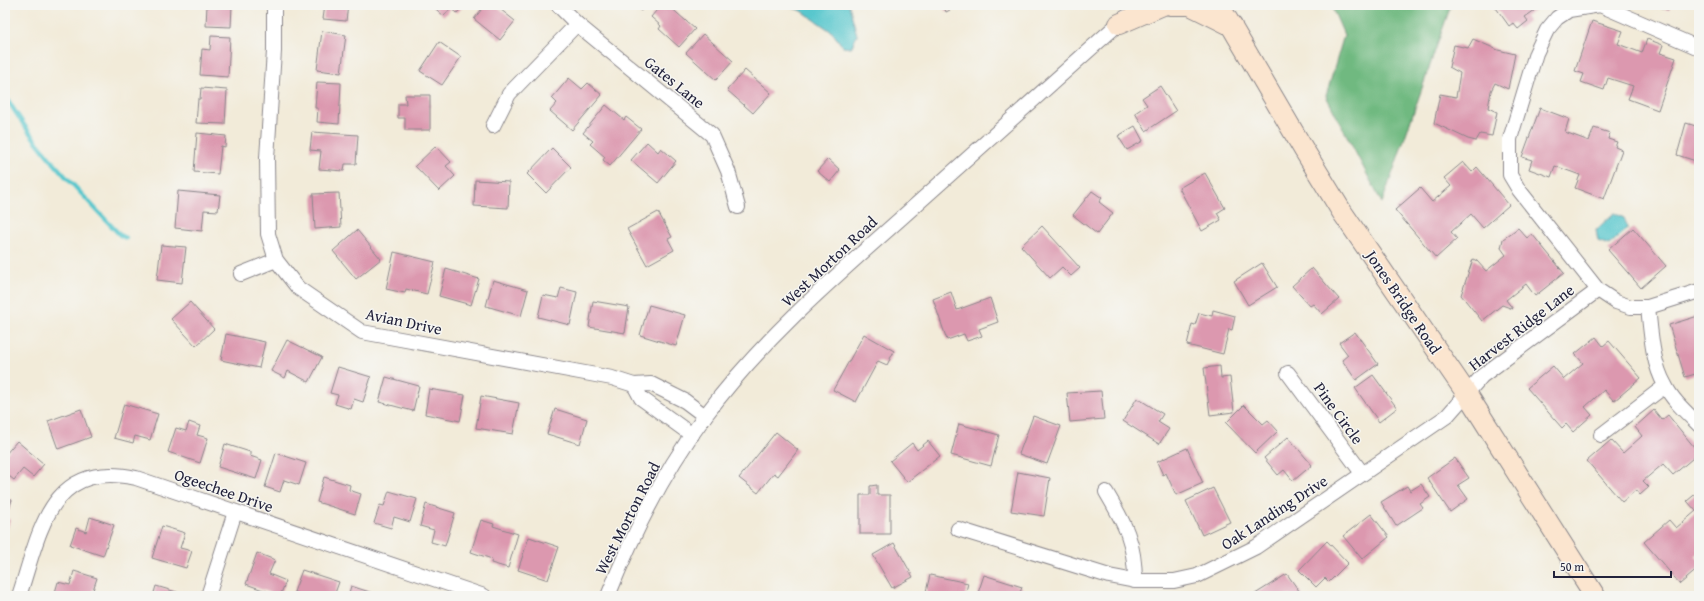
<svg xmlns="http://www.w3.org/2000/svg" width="1704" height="601" font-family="'Gentium Book Plus',serif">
<rect width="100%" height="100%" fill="#f6f6f2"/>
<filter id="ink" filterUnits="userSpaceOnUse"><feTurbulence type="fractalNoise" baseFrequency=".025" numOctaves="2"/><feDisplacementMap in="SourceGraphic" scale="8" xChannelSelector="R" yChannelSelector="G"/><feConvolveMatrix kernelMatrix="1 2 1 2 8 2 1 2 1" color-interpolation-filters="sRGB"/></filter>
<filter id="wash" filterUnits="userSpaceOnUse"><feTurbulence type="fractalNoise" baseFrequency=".012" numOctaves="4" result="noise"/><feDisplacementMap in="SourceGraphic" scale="16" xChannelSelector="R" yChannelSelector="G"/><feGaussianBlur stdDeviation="0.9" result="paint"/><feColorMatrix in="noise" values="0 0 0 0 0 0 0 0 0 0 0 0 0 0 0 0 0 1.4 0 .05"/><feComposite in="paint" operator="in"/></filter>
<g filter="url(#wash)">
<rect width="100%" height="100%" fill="#f2ebd9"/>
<!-- forest -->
<path fill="#6fb980" stroke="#486e5e" d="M 1331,5 L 1451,5 L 1382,203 L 1326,96 L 1344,35 Z"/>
<!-- water -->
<g fill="#59c7cd" stroke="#3e7484">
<path d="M 785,5 L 849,5 L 857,35 L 851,48 L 843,47 L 832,32 L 802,11 Z"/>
<path d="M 1614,213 L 1624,218 L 1628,228 L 1609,245 L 1598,241 L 1596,230 Z"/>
</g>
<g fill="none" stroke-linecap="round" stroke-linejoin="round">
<!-- stream -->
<path stroke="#59c7cd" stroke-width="4.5" d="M 5,95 C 35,148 79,191 120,235 L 126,238"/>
</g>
<g id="blocks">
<!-- building -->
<g fill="#dc98af">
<path d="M 207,5 L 232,5 L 231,27 L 206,26 Z"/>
<path d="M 325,5 L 348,5 L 346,21 L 323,19 Z"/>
<path d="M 431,5 L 464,5 L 457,13 L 451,8 L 444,16 Z"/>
<path d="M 485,5 L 495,5 L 515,21 L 500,40 L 474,19 Z"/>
<path d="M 633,5 L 645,5 L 641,11 Z"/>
<path d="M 661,5 L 668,5 L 695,29 L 679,47 L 659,29 L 661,26 L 651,17 Z"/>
<path d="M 943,5 L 955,5 L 956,7 L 946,12 Z"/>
<path d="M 1494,5 L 1542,5 L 1525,17 L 1528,21 L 1518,29 L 1513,23 L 1509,26 Z"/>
<path d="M 1656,5 L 1671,5 L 1669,10 L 1656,6 Z"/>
<path d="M 1592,21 L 1623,31 L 1618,44 L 1642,53 L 1647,39 L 1663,45 L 1660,53 L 1676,58 L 1658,110 L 1628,99 L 1633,86 L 1608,78 L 1604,90 L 1581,82 L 1584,74 L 1575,71 Z"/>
<path d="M 322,31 L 346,35 L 341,73 L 317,70 Z"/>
<path d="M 703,34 L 733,61 L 716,80 L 686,53 Z"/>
<path d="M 211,36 L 230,37 L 228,77 L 200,75 L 202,49 L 210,50 Z"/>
<path d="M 1473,39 L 1498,50 L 1515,54 L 1508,89 L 1495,83 L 1491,91 L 1488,108 L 1497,112 L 1492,136 L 1480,134 L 1476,141 L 1468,139 L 1434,123 L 1440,94 L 1456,97 L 1460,73 L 1449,67 L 1454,45 L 1468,48 Z"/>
<path d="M 439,42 L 461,57 L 442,85 L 420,71 Z"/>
<path d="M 745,70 L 771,93 L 753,113 L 727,90 Z"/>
<path d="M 569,78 L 582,89 L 588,83 L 602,95 L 572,130 L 550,111 L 557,103 L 552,98 Z"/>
<path d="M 317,82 L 341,83 L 339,124 L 317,122 L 318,108 L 315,108 Z"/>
<path d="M 1160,86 L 1176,111 L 1146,131 L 1135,113 L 1147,105 L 1142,98 Z"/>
<path d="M 201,88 L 227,90 L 225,124 L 196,123 L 198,99 L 200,99 Z"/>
<path d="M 405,95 L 430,95 L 430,130 L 405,130 L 405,118 L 398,118 L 398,104 L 406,104 Z"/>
<path d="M 606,105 L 624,120 L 626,117 L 641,129 L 610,166 L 603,160 L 605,157 L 590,144 L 593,141 L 583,133 Z"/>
<path d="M 1540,108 L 1569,119 L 1565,132 L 1589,141 L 1594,128 L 1610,133 L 1608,139 L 1617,142 L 1615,147 L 1622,150 L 1604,199 L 1575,188 L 1580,175 L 1555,166 L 1551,177 L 1529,169 L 1532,160 L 1522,157 Z"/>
<path d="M 1686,123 L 1699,127 L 1699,162 L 1677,155 Z"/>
<path d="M 1135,126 L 1143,141 L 1127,150 L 1118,136 Z"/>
<path d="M 312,132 L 358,135 L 356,164 L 345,164 L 344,171 L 319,169 L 321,151 L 310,150 Z"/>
<path d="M 197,133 L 226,136 L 225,147 L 221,146 L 218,174 L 194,172 Z"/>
<path d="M 647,142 L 658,152 L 661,148 L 676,161 L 658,183 L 631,160 Z"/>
<path d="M 436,146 L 451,162 L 446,166 L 455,176 L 439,191 L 415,166 Z"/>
<path d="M 552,148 L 571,167 L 546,193 L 527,174 Z"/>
<path d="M 828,159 L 840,170 L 830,182 L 817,171 Z"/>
<path d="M 1463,162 L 1472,172 L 1477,167 L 1509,205 L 1483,228 L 1471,214 L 1451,232 L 1457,239 L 1436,258 L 1395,210 L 1420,188 L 1432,202 L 1451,186 L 1444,178 Z"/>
<path d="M 1205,173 L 1225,208 L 1217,213 L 1221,220 L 1202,231 L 1179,188 Z"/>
<path d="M 475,180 L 509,182 L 508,208 L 474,206 Z"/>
<path d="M 178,191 L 220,195 L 218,211 L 204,210 L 202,231 L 175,228 Z"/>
<path d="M 1092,191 L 1102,198 L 1099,202 L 1113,213 L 1097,234 L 1073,215 Z"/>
<path d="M 339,193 L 341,227 L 315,229 L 313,194 Z"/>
<path d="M 658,212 L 672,237 L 668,239 L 674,250 L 647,265 L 627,229 Z"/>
<path d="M 1042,226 L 1080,268 L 1071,276 L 1062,267 L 1050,278 L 1021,246 Z"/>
<path d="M 1518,228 L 1527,238 L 1532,234 L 1564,273 L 1535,296 L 1526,284 L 1506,300 L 1513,309 L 1502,305 L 1482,321 L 1461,295 L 1473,259 L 1477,261 L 1486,271 L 1506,255 L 1501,248 L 1503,239 Z"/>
<path d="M 1633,228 L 1666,266 L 1641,288 L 1608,250 Z"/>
<path d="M 357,230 L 381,259 L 356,279 L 333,251 Z"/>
<path d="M 161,245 L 186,247 L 182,283 L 157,280 Z"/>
<path d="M 394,252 L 435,262 L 427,294 L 406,289 L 405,293 L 386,289 Z"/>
<path d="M 1262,263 L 1277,287 L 1248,305 L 1234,281 Z"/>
<path d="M 1312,268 L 1339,299 L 1322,314 L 1313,304 L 1310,306 L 1292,286 Z"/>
<path d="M 446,269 L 479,279 L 471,305 L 439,296 Z"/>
<path d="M 493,280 L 528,290 L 521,316 L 486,306 Z"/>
<path d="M 561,288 L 577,292 L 570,325 L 538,317 L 543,295 L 558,298 Z"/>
<path d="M 951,292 L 957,310 L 990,298 L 998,322 L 979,329 L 982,336 L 967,341 L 964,334 L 947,340 L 933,299 Z"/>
<path d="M 593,301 L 629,307 L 625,333 L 589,327 Z"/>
<path d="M 190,302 L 214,329 L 196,346 L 171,319 Z"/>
<path d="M 649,305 L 685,315 L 676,346 L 640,335 Z"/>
<path d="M 1213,310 L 1235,316 L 1232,330 L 1229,329 L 1223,354 L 1187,345 L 1192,324 L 1195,325 L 1199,313 L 1212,316 Z"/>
<path d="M 1698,316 L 1699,373 L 1685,377 L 1669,325 Z"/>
<path d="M 1355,332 L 1378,364 L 1356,380 L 1342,360 L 1348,355 L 1339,343 Z"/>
<path d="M 226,334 L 265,342 L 259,368 L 221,360 Z"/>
<path d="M 864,334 L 894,351 L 887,365 L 878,361 L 856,402 L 833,390 Z"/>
<path d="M 1596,337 L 1603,346 L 1609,341 L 1641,378 L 1614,401 L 1604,390 L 1585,407 L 1592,415 L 1573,432 L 1566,424 L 1562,428 L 1527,388 L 1553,366 L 1564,379 L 1583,363 L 1575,354 Z"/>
<path d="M 287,340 L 322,357 L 309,382 L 288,371 L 285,378 L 271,371 Z"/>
<path d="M 1220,366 L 1221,378 L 1230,377 L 1234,412 L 1210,415 L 1204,368 Z"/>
<path d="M 338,367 L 371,377 L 363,402 L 354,399 L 351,409 L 335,404 L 338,395 L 330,393 Z"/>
<path d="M 1373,375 L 1397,408 L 1379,422 L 1355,388 Z"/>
<path d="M 386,377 L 419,386 L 413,411 L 379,402 Z"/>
<path d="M 429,389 L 465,395 L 460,421 L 425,414 Z"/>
<path d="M 1101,391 L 1104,419 L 1070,422 L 1067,393 Z"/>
<path d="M 481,396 L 519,403 L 513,434 L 476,428 Z"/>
<path d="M 1137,398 L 1163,414 L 1158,422 L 1169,429 L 1159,444 L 1123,421 Z"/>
<path d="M 124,404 L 158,414 L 150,440 L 135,436 L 133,443 L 114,438 Z"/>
<path d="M 1244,405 L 1263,424 L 1268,420 L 1278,431 L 1255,453 L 1226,423 Z"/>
<path d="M 81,409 L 91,437 L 58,449 L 48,421 Z"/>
<path d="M 555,409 L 587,419 L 580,444 L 547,434 Z"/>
<path d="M 1654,410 L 1662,420 L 1668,415 L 1699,453 L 1673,475 L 1663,464 L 1643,481 L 1649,487 L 1640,495 L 1636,490 L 1622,502 L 1587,461 L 1611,440 L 1623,453 L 1642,436 L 1635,427 Z"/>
<path d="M 1033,416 L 1061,426 L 1047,464 L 1019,454 Z"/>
<path d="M 189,422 L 200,426 L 197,435 L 208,438 L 200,463 L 168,452 L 176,428 L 186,431 Z"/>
<path d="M 959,424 L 999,435 L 991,466 L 951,455 Z"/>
<path d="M 776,432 L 798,450 L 778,476 L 774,473 L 758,493 L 739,478 Z"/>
<path d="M 1288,437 L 1312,465 L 1293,481 L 1284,470 L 1278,475 L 1264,458 Z"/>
<path d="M 17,441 L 44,464 L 33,477 L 23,469 L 14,480 L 5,473 L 5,455 Z"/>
<path d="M 928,441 L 940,456 L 907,482 L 890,461 L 912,443 L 917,450 Z"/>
<path d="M 225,444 L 250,452 L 250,456 L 262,460 L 256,479 L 218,467 Z"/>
<path d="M 1187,448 L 1203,483 L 1176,495 L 1166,473 L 1163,475 L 1157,462 Z"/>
<path d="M 276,453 L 306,463 L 299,485 L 284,480 L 280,492 L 265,487 Z"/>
<path d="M 1455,458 L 1469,478 L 1458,485 L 1468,499 L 1450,512 L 1427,478 Z"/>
<path d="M 1018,472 L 1050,478 L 1044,516 L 1011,511 Z"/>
<path d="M 324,477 L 350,485 L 349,490 L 361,494 L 355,514 L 317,502 Z"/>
<path d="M 1421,484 L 1430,497 L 1420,504 L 1423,508 L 1396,526 L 1381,502 L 1407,486 L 1410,491 Z"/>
<path d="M 877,485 L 877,495 L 890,495 L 890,534 L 860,534 L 860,495 L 870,495 L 870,486 Z"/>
<path d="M 1213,488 L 1230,522 L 1202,535 L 1186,501 Z"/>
<path d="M 389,491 L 417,499 L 410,522 L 394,517 L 391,528 L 374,523 L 380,505 L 384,506 Z"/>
<path d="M 1699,491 L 1699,553 L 1695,556 L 1699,560 L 1699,568 L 1680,584 L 1644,542 L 1669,520 L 1676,528 L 1696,511 L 1687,501 Z"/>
<path d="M 5,498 L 12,500 L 6,518 L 10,520 L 5,536 Z"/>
<path d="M 426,504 L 455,513 L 445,546 L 431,542 L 434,530 L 420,526 Z"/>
<path d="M 1371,514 L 1389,537 L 1362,559 L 1343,536 Z"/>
<path d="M 90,517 L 114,525 L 103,556 L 70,545 L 76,528 L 86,532 Z"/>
<path d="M 481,520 L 494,524 L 493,526 L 518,534 L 508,568 L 491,563 L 492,559 L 471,552 Z"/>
<path d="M 162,526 L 185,533 L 180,548 L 192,551 L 186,568 L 152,558 Z"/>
<path d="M 529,537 L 559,547 L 548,580 L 518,570 Z"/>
<path d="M 1327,541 L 1348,563 L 1329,582 L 1325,578 L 1316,587 L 1299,570 Z"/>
<path d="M 894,543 L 913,577 L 892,588 L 873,555 Z"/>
<path d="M 257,553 L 275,560 L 269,574 L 286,581 L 280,596 L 246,584 Z"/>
<path d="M 302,570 L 339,582 L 334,596 L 307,596 L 294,592 Z"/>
<path d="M 74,571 L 97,578 L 91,596 L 54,596 L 58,582 L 70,585 Z"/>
<path d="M 1287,574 L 1302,595 L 1300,596 L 1252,596 Z"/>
<path d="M 930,575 L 968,583 L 965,596 L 925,596 Z"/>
<path d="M 984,575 L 1022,587 L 1019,596 L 977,596 Z"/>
<path d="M 156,586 L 180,593 L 179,596 L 153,596 Z"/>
<path d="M 351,586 L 382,596 L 348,596 Z"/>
</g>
</g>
</g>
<g filter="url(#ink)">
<use href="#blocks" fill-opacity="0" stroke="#8a868a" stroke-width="1"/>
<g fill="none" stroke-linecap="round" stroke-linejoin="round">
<!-- street casing -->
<g stroke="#8a868a" stroke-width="16">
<g id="street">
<path d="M 274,5 L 274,51 L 267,158 L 268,234 L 276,260 L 298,288 L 362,332 L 612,378 L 634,385 L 651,384 L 685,401 L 705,416"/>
<path d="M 558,5 L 577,24 L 712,135 L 728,171 L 738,207"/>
<path d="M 1699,48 L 1600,5 L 1569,10 L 1557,18 L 1547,30 L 1536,53 L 1510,139 L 1510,175 L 1519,190 L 1598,290 L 1616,302 L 1631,307 L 1648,307 L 1699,291"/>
<path d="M 493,126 L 509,94 L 577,24"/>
<path d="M 241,274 L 276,260"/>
<path d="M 1648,307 C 1651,333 1652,362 1665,385 C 1672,400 1687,413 1699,425"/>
<path d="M 1288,373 L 1362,473"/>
<path d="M 634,385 L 641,398 L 692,435"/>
<path d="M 1601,435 L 1665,386"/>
<path d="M 1106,492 C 1125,524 1135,542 1135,581"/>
<path d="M 958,529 L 1109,576 L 1135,581 L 1174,581 L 1197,576 L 1256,547 L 1447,416 L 1482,376 L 1598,290"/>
<path d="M 19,596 C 40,533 49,459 136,478 L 484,596"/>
<path d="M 208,596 L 235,512"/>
<path d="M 608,596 C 633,533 664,471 705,416 C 760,342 830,281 899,220 C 975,152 1050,85 1126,17"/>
</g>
</g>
<!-- secondary casing -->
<g stroke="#8a868a" stroke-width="22">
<g id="secondary">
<path d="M 1170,5 L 1190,5 L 1232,26"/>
<path d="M 1219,5 L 1304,150 L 1342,212 L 1467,394 L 1595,596"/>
<path d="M 1119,24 L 1163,5"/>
</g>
</g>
<!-- street -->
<use href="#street" stroke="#fff" stroke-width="14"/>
<!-- secondary -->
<use href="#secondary" stroke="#fbe5cf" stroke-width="20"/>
</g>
</g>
<g text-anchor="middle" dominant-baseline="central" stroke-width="3" stroke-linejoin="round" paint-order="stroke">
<!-- street labels -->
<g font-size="16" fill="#22223b" stroke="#f6f6f2">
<text transform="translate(675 82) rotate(39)">Gates Lane</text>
<text transform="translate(829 261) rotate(-43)">West Morton Road</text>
<text transform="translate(1404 302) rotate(56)">Jones Bridge Road</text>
<text transform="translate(404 321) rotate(12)">Avian Drive</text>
<text transform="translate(1521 327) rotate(-38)">Harvest Ridge Lane</text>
<text transform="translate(1339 413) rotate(54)">Pine Circle</text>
<text transform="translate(224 490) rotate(19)">Ogeechee Drive</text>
<text transform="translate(1274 512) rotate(-33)">Oak Landing Drive</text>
<text transform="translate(627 518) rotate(-63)">West Morton Road</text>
</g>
</g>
<!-- margin -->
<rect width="1704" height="601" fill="none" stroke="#f6f6f2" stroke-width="20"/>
<!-- scale -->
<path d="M1554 571v6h117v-6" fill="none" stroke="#22223b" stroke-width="2"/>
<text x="1560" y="571" font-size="12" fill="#22223b" stroke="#f6f6f2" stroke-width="3" paint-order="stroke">50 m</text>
</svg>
